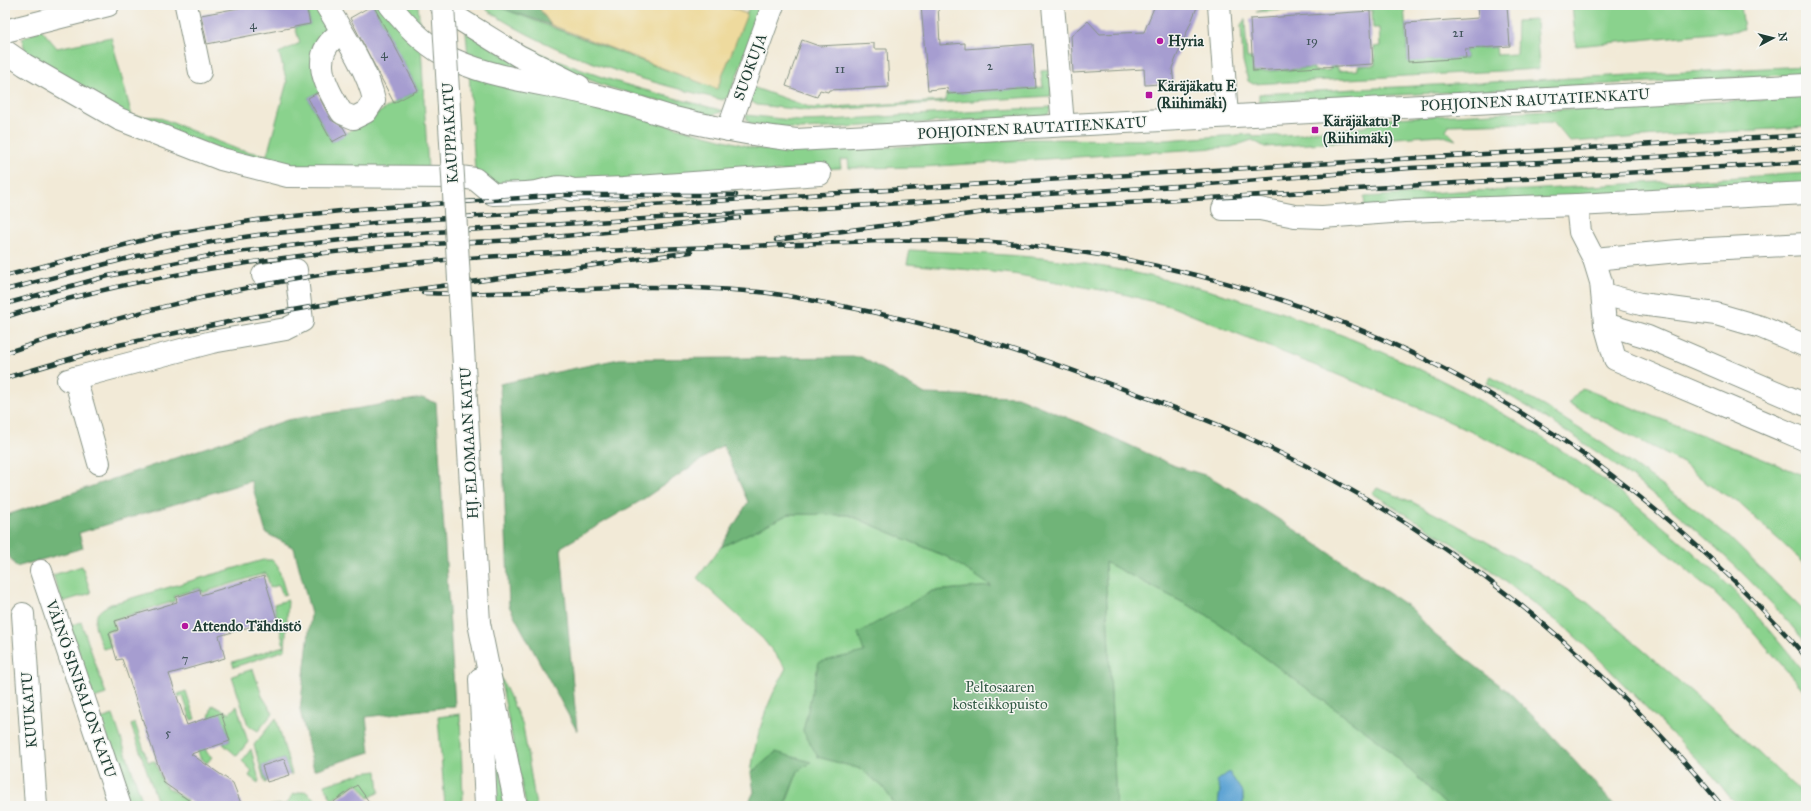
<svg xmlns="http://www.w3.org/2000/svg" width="1811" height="811" font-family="'IM FELL Great Primer',serif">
<rect width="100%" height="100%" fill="#f6f6f2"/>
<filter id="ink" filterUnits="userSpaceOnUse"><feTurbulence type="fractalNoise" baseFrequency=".025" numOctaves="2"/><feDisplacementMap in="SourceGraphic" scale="8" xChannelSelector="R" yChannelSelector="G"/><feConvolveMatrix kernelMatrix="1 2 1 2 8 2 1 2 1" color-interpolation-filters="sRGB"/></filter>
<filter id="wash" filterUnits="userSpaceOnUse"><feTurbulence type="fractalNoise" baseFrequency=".012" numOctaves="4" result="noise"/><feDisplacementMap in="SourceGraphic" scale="16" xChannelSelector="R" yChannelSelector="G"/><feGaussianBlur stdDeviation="0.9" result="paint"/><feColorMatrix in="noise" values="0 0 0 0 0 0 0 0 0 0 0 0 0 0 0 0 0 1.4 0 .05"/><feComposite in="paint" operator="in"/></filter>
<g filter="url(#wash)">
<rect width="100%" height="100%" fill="#f2ead7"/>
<!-- green -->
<g fill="#8ad28d" stroke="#548860">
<path d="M 306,5 L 317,5 L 328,26 L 318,47 L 315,77 L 323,90 L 308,98 L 332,142 L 394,103 L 418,90 L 373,5 L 380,5 L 397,25 L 421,46 L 428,170 L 289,173 L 234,155 L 121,112 L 26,54 L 22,39 L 41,29 L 57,48 L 111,37 L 132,116 L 158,117 L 239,150 L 267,155 L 287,82 L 279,53 L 300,43 L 295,27 L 310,24 Z"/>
<path d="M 397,5 L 418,5 L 420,30 Z"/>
<path d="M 487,5 L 493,5 L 717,89 L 750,5 L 764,5 L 729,96 L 723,100 C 641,80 558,58 487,10 Z"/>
<path d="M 1276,5 L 1327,5 L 1327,7 L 1256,12 Z"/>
<path d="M 1367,5 L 1404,5 L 1408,61 L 1466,58 L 1465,49 L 1496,47 L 1497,55 L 1516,54 L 1517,21 L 1536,20 L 1539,69 L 1253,84 L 1248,81 L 1243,61 L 1241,25 L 1245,19 L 1247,58 L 1252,58 L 1253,72 L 1314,68 L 1314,71 L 1330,70 L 1330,67 L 1338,67 L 1338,71 L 1358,70 L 1358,66 L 1375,65 L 1374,47 L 1380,46 L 1379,28 L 1373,28 L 1372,10 L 1368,10 Z"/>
<path d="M 1572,5 L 1741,5 L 1744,30 L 1576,46 Z"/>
<path d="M 465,9 C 497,29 528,50 564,63 C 615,84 671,97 724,111 L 712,115 L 701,113 L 611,88 L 563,70 L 465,16 Z"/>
<path d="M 466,32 L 519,64 L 518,68 L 514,70 L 468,57 Z"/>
<path d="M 1806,66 L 1806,74 L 1259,102 L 1259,94 Z"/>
<path d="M 1053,70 L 1051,96 L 813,111 L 757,105 L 749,100 L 752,87 L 812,108 L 946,101 L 946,94 L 1043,87 L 1041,71 Z"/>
<path d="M 469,72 L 754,148 L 783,151 L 838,150 L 1030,139 L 1164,140 L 1252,134 L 1253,137 L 1302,134 L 1312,131 L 1364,127 L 1380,120 L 1394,118 L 1806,97 L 1806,127 C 1727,132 1649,136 1570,142 L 1553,122 L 1449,125 L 1446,130 L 1456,140 L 1440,135 L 1265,147 L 1252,140 L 1231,147 L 922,167 L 849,168 L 848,159 L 840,160 L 841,168 L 476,188 Z"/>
<path d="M 1051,107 L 1049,113 L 1043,116 L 830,128 L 799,129 L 750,124 L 747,120 L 746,115 L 799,121 L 830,120 Z"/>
<path d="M 1806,173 L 1806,187 L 1365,207 L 1364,197 L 1460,191 L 1526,190 Z"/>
<path d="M 910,250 C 964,253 1020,254 1074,262 C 1285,294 1491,384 1655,520 C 1679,540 1703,560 1725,582 C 1754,611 1780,643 1806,675 L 1806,693 L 1751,629 L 1713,592 L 1631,523 L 1596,499 L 1554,474 L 1500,445 L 1426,411 L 1170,306 L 1123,294 L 1013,274 L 907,264 Z"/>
<path d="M 1491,377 L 1545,407 L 1602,443 L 1695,509 L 1727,535 L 1806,613 L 1806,643 C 1720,538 1605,449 1487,383 Z"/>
<path d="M 1582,388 L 1806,476 L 1806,565 L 1739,503 L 1709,485 L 1683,463 L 1568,403 Z"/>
<path d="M 1377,488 L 1412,502 L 1455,524 L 1536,570 L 1588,603 L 1708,706 L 1806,797 L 1806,806 L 1737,806 L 1714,777 L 1598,658 L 1567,629 L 1493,572 L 1450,542 L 1372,493 Z"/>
<path d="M 789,514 L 849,515 L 947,557 L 992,586 L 932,591 L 865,652 L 818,757 L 861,769 L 883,787 L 896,806 L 785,806 L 798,771 L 776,752 L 751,773 C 756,732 767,703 786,668 L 763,639 L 697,578 L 721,547 Z"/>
<path d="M 263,560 L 272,560 L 278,567 L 286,594 L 283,595 L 279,585 L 270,588 L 266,573 L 202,593 L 200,588 L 174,596 L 175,601 L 113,620 L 116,629 L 106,632 L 111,647 L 103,649 C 96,629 86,615 111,604 Z"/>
<path d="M 1105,562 L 1207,615 L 1384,745 L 1447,806 L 1243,806 L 1243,793 L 1220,790 L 1218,806 L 1116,806 Z"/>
<path d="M 82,566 L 91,593 L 62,602 L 53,575 Z"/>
<path d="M 288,600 L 285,650 L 234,667 L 232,662 L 284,646 L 274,604 Z"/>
<path d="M 81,622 L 106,694 L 94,698 L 70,626 Z"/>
<path d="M 253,669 L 262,696 L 273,713 L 258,731 L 248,725 L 232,676 Z"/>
<path d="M 499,673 L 523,726 L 536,806 L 526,806 Z"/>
<path d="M 186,691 L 195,719 L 191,720 L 183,696 L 179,697 L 178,694 Z"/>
<path d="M 212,705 L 229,713 L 237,706 L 248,742 L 237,756 L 223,744 L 230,741 L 221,714 L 209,718 Z"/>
<path d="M 460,714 L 463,799 L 460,806 L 445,806 L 438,717 Z"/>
<path d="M 113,715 L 144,806 L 130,806 L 101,719 Z"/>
<path d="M 276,718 L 292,774 L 290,775 L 284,759 L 262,766 L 267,782 L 265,783 L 254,745 Z"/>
<path d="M 135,723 L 148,762 L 155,761 L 163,784 L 187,801 L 185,806 L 159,806 L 131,725 Z"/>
<path d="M 199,730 L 207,753 L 212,757 L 207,763 L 200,758 L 191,733 Z"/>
<path d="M 494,732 L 507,806 L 495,806 Z"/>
<path d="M 251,749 L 259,780 L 258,783 L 249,776 L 252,771 L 242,761 Z"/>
<path d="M 377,771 L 379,792 L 369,798 L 357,783 L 332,800 L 326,789 L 325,785 L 362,773 Z"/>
<path d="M 305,791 L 317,801 L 306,802 L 306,806 L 268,806 L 287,804 L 292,795 Z"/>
</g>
<!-- forest -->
<g fill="#6fb478" stroke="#477856">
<path d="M 493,5 L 537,5 L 551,25 Z"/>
<path d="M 861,357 L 925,394 L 1017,397 L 1083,424 L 1175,466 L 1208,476 L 1236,492 L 1303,535 L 1412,609 L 1435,635 L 1510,693 L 1545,728 L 1615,806 L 1447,806 L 1384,745 L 1207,615 L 1105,562 L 1116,806 L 896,806 L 883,787 L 861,769 L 818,757 L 803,731 L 819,662 L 864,652 L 858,633 L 932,591 L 991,586 L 947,557 L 849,515 L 789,514 L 721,547 L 748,502 L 723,445 L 642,500 L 561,547 L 577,731 L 509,606 L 500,384 L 619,359 Z"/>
<path d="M 422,398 L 436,403 L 455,706 L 366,717 L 370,752 L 314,770 L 300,710 L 311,614 L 294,548 L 266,533 L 251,481 L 79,533 L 83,548 L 16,567 L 5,550 L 5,516 L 7,515 L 287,420 Z"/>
<path d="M 776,752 L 811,762 L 798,771 L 784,806 L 747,806 L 754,792 L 751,773 Z"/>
</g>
<!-- sand -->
<path fill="#eeda9e" stroke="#868c69" d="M 537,5 L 723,5 L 747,14 L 717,89 L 551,25 Z"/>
<!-- water -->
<path fill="#5ea4d4" stroke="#3e7084" d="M 1229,772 L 1243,793 L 1243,806 L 1218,806 L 1220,790 L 1217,781 Z"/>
<g id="blocks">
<!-- building -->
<g fill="#a69dd0">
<path d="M 255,5 L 306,5 L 310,24 L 207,44 L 201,15 Z"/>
<path d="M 373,5 L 418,90 L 394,103 L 350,18 Z"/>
<path d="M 921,5 L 938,5 L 940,45 L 965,43 L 965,49 L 1033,44 L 1036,88 L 948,94 L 947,88 L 928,90 Z"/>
<path d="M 1155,5 L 1198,5 L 1172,68 L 1174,83 L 1145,85 L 1144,69 L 1073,73 L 1071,36 L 1088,21 L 1100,34 L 1144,32 Z"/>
<path d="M 1477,5 L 1507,5 L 1510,46 L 1465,49 L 1466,58 L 1408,62 L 1406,23 L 1478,18 Z"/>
<path d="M 1370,11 L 1373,64 L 1253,71 L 1250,19 Z"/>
<path d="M 802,40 L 819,46 L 874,43 L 874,49 L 887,49 L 889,87 L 829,90 L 828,92 L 820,90 L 817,97 L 786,86 Z"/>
<path d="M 317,93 L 331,120 L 343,127 L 347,134 L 332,142 L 308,98 Z"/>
<path d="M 264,576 L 277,619 L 219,636 L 225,658 L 169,674 L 187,725 L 221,713 L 230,741 L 191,754 L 233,783 L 242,806 L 197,806 L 164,783 L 122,659 L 117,660 L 109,633 L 118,630 L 115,621 L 177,602 L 176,597 L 200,589 L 201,595 Z"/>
<path d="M 284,759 L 290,775 L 267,782 L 262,766 Z"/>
<path d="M 357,785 L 372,806 L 328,806 Z"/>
</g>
</g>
</g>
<g filter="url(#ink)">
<use href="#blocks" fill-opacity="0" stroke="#889486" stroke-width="1"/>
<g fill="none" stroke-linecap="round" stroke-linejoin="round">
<!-- minor casing -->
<g stroke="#889486" stroke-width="24">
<g id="minor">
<path d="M 186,5 L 200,72"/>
<path d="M 326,5 C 342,32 368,70 374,100 L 366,112 L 354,118 L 342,113 C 325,86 307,54 342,32"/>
<path d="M 390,5 C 407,27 428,48 454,60 C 499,80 551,84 598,96 C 624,102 649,111 674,118 C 714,128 755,135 796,140 L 1806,85"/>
<path d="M 440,5 L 456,17 L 519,56 L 579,86"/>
<path d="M 1053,5 L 1063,125"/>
<path d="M 1219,5 L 1227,116"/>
<path d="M 5,31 L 108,5"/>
<path d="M 5,51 L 25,65 L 119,119 L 221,159 L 288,176 L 460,177 L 475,179 L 493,194 C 507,193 523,194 537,192 C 550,189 560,184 573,190 L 624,188 L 820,174"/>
<path d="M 728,130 L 773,5"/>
<path d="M 1577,205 L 1580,232 L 1594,259 L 1601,282 L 1605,324 L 1615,359 L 1806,440"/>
<path d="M 1223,209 L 1260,209 L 1295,216 L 1322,217 L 1405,211 L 1577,205 L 1806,193"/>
<path d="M 1594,259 L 1689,250 L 1806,244"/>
<path d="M 1603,294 L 1641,304 L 1716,314 L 1761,327 L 1806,346"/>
<path d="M 1605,324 L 1648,337 L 1806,405"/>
<path d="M 75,378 L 212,342 L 286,329 L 302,321 L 296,270 L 263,275"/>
<path d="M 68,380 L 75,378 L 99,463"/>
<path d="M 41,571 L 120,806"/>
<path d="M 23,614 L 36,806"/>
<path d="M 479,623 L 516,806"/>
<path d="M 480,679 L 486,806"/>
</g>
</g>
<!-- minor -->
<use href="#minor" stroke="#fff" stroke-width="22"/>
<!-- rail casing -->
<g stroke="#1f3d34" stroke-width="4.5">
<g id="rail">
<path d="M 776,240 L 993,211 L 1806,162"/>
<path d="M 5,276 L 163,235 L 257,220 L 359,209 L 565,195 L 736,195"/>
<path d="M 5,290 L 137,256 L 217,241 L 258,235 L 384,222 L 1062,179 L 1806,135"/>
<path d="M 423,293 C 499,296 574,288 650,287 C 686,287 723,289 759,292 C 783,294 807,300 831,304 C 921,320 1006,346 1091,377 C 1153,400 1215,421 1274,450 C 1449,533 1600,656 1722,806"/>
<path d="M 5,304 L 108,276 L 219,254 L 386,235 L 1209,184 L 1410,168 L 1656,157 L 1806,147"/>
<path d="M 5,317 C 127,278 258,258 386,247 C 434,243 483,242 531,239 C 600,233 670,226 739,218"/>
<path d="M 5,353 C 131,311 261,280 393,265 C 480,255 568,252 656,249 C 711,247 766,246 821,243 C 883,241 945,238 1006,243 C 1326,272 1595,416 1806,657"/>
<path d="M 5,378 L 114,346 L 247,318 L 397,292 L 691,252"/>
</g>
</g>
<!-- rail -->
<use href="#rail" stroke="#f6f6f2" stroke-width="3" stroke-dasharray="9" stroke-linecap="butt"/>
<!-- minor-bridge casing -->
<g stroke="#889486" stroke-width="24" stroke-linecap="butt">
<path id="minor-bridge" d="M 443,5 L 479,623"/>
</g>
<!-- minor-bridge -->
<use href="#minor-bridge" stroke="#fff" stroke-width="22"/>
</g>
</g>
<!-- markers -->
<g fill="#b5179e" stroke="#f6f6f2" stroke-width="1.5">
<circle cx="1160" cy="41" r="4"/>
<rect x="1145" y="91" width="8" height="8" rx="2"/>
<rect x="1311" y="126" width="8" height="8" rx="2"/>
<circle cx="185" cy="626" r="4"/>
</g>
<g text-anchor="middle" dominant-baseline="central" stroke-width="3" stroke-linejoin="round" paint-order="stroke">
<!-- number labels -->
<g font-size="13" fill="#41555b">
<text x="253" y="25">4</text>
<text x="1458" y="33">21</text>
<text x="1312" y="41">19</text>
<text x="384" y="54">4</text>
<text x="990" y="66">2</text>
<text x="840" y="69">11</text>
<text x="185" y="659">7</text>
<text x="168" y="733">5</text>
</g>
<!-- poi labels -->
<g font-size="15" font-weight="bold" fill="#1f3d34" stroke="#f6f6f2" text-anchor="start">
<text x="1168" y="41">Hyria</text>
<text x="1157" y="86">Käräjäkatu E<tspan x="1157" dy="17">(Riihimäki)</tspan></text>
<text x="1323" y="121">Käräjäkatu P<tspan x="1323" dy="17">(Riihimäki)</tspan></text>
<text x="193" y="626">Attendo Tähdistö</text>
</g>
<!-- street labels -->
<g font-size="15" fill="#1f3d34" stroke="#f6f6f2">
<text transform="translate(750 67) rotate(-70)">SUOKUJA</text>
<text transform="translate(1535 100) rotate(-3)">POHJOINEN RAUTATIENKATU</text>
<text transform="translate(1032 128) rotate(-3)">POHJOINEN RAUTATIENKATU</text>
<text transform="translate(450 133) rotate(-93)">KAUPPAKATU</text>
<text transform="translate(469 443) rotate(-93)">HJ. ELOMAAN KATU</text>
<text transform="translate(81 689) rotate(71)">VÄINÖ SINISALON KATU</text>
<text transform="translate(29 710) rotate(-94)">KUUKATU</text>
</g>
<!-- park labels -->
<g font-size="15" fill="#345b46" stroke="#f6f6f2">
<text x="1000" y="687">Peltosaaren<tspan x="1000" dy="17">kosteikkopuisto</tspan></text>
</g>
</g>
<!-- margin -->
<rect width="1811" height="811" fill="none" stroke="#f6f6f2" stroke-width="20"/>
<!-- north arrow -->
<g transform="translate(1773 38) rotate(83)" stroke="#f6f6f2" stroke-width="3" paint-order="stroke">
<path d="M0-3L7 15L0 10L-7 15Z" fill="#1f3d34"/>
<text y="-6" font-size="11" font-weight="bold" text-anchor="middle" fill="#1f3d34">N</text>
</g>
</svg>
